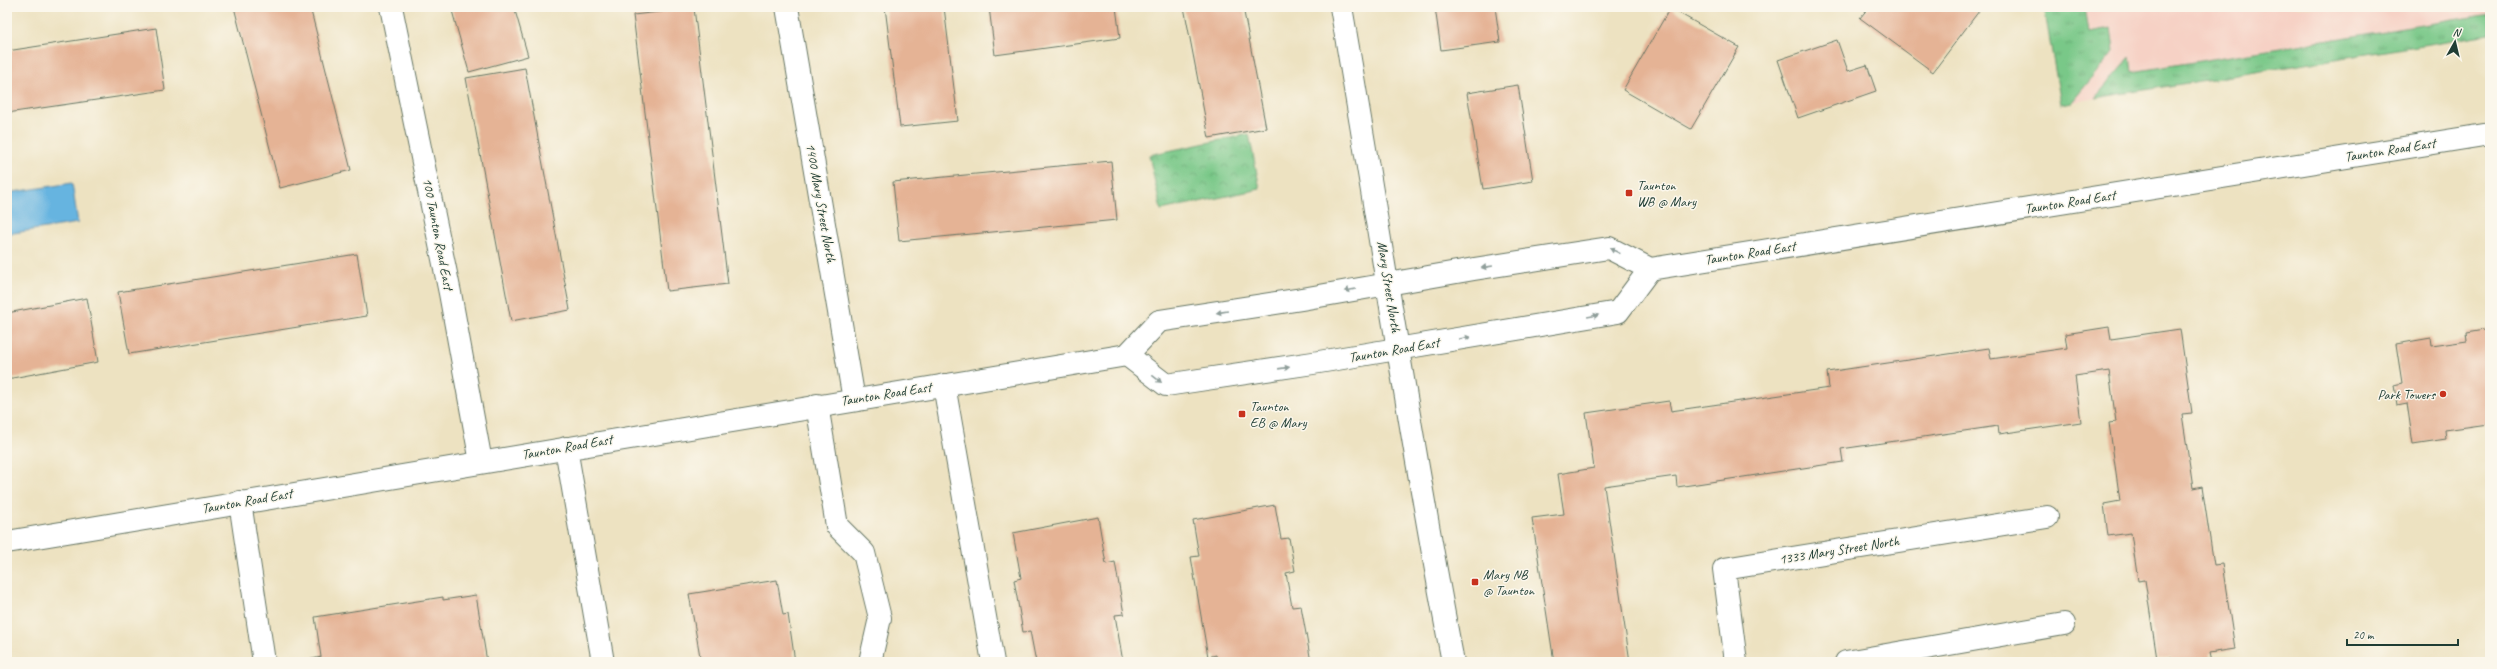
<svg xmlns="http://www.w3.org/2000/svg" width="2497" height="669" font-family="Caveat,sans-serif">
<defs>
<pattern id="grass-tufts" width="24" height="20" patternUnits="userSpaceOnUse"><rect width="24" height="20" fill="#79c888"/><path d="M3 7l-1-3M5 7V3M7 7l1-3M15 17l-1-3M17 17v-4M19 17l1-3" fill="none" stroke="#63a470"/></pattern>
<pattern id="park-crowns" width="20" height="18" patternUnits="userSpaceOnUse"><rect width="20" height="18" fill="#79c888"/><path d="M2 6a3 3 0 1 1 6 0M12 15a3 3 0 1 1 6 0" fill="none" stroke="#63a470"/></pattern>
</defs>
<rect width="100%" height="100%" fill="#fbf7ec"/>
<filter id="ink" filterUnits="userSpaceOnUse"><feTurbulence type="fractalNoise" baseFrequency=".025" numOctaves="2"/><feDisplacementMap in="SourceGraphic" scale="8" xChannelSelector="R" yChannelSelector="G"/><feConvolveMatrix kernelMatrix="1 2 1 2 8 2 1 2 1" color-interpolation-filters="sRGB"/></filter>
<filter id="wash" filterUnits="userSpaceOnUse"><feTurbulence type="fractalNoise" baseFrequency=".012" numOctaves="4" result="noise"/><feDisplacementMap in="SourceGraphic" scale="16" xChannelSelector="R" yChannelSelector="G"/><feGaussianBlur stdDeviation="0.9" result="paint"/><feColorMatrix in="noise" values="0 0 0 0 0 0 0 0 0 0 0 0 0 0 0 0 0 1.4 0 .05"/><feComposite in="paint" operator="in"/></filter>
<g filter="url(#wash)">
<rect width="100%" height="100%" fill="#ede2c1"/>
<!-- built -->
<path fill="#f6d1c5" d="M 2044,7 L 2490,7 L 2490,34 L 2061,104 Z"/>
<!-- grass -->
<g fill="url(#grass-tufts)" stroke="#4c825e">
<path d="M 2044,7 L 2085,7 L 2089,32 L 2111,28 L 2114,51 L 2072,102 L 2061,104 Z"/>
<path d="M 2490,14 L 2490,34 L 2095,98 L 2130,57 L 2132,72 Z"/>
</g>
<!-- park -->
<path fill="url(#park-crowns)" stroke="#4c825e" d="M 1249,134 L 1260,189 L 1161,210 L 1149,155 Z"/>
<!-- water -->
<path fill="#66b4e0" stroke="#42788a" d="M 72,183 L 78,223 L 7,234 L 7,193 Z"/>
<g id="blocks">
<!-- building -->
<g fill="#e5b395">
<path d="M 234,7 L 310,7 L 351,170 L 280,188 Z"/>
<path d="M 451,7 L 514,7 L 528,56 L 469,72 Z"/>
<path d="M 885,7 L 944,7 L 958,121 L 900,127 Z"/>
<path d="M 989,7 L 1116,7 L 1120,38 L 995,55 Z"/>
<path d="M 1184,7 L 1243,7 L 1266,128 L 1209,138 Z"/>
<path d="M 1435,7 L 1495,7 L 1500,42 L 1441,50 Z"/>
<path d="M 1869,7 L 1982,7 L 1933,72 L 1860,18 Z"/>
<path d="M 694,8 L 728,284 L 667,291 L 633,15 Z"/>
<path d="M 1670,8 L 1739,47 L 1691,129 L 1623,90 Z"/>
<path d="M 156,28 L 165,90 L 7,113 L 7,51 Z"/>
<path d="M 1837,40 L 1848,71 L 1867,65 L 1876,91 L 1798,118 L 1778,60 Z"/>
<path d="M 525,68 L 570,310 L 511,321 L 466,78 Z"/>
<path d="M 1518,85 L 1533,181 L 1483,189 L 1467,93 Z"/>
<path d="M 1111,161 L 1117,220 L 899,241 L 893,182 Z"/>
<path d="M 357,254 L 367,316 L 129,354 L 118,292 Z"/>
<path d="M 87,298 L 98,362 L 7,379 L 7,313 Z"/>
<path d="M 2109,327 L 2111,339 L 2180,329 L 2192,413 L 2182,414 L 2193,488 L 2202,486 L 2214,565 L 2222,564 L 2235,649 L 2209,653 L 2211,662 L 2168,662 L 2172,657 L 2157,659 L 2145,580 L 2138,581 L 2131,533 L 2108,536 L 2104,504 L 2120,501 L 2109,423 L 2116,422 L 2109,371 L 2075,376 L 2081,422 L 1999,434 L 1998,426 L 1841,449 L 1843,462 L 1677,487 L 1676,476 L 1604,486 L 1630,662 L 1554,662 L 1532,518 L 1564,514 L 1558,474 L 1594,468 L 1586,413 L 1669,401 L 1671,411 L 1829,388 L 1827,372 L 1989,348 L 1991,359 L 2067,348 L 2065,334 Z"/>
<path d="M 2490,329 L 2490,433 L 2488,424 L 2445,430 L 2446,439 L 2413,444 L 2407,403 L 2397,405 L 2394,385 L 2402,383 L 2396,344 L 2431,338 L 2432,346 L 2467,341 L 2466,333 Z"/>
<path d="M 1275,505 L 1281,539 L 1289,538 L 1295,571 L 1286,573 L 1292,607 L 1301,606 L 1311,662 L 1217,662 L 1216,655 L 1208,657 L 1191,557 L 1199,556 L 1193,520 Z"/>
<path d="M 1098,517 L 1106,564 L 1115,562 L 1124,614 L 1115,615 L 1123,662 L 1036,662 L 1030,631 L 1023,632 L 1014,580 L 1021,578 L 1013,533 Z"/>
<path d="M 777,580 L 783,615 L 788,614 L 795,662 L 701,662 L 689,594 Z"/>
<path d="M 476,595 L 487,662 L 299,662 L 321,657 L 315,617 L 443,597 L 443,600 Z"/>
</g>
</g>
</g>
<g filter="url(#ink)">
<use href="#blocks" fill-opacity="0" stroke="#677765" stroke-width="1"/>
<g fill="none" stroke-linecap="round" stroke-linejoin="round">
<!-- service casing -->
<g stroke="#677765" stroke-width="24">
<g id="service">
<path d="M 391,7 L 450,293 L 481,462"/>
<path d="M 787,7 L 854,400"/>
<path d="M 944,385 L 993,662"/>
<path d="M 817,405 L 837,526 L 864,553 L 880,618 L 870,662"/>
<path d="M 566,448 L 603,662"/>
<path d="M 240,502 L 264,662"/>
<path d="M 1736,662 L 1724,569 L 2047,517"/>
<path d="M 1846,662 L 2064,624"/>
</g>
</g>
<!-- minor casing -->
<g stroke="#677765" stroke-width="24">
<path id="minor" d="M 1341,7 C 1379,225 1411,444 1453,662"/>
</g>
<!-- secondary casing -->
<g stroke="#677765" stroke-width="24">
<g id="secondary">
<path d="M 1127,355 L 1166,385 L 1313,363 L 1618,312 L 1650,269"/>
<path d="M 7,542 L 1127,355 L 1159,321 L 1302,299 L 1474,269 L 1609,248 L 1650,269 L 2490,134"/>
</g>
</g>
<!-- service -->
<use href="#service" stroke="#fff" stroke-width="22"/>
<!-- minor -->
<use href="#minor" stroke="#fff" stroke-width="22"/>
<!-- secondary -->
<use href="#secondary" stroke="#fff" stroke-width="22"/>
</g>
<!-- one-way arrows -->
<defs><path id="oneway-solid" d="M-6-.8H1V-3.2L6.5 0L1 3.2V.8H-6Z"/></defs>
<g fill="#8f9e9a">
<use href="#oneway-solid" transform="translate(1615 251) rotate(-154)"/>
<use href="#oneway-solid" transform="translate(1487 267) rotate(171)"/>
<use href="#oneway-solid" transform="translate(1350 290) rotate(170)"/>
<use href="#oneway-solid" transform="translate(1222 312) rotate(171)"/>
<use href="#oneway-solid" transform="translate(1593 316) rotate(-10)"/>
<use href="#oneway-solid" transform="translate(1465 338) rotate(-9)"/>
<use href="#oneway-solid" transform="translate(1284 368) rotate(-8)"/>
<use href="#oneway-solid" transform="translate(1157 379) rotate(38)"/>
</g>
</g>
<!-- markers -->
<g fill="#c8321e" stroke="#fbf7ec" stroke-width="1.5">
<rect x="1625" y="189" width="8" height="8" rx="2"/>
<circle cx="2443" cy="394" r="4"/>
<rect x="1238" y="410" width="8" height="8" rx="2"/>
<rect x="1471" y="578" width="8" height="8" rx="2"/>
</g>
<g text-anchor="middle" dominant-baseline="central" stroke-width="3" stroke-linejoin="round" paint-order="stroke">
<!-- street labels -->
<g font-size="14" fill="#1f3d34" stroke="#fbf7ec">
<text transform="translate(2390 150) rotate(-9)">Taunton Road East</text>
<text transform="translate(2070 202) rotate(-9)">Taunton Road East</text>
<text transform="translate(821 203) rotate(80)">1400 Mary Street North</text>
<text transform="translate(438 234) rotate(79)">100 Taunton Road East</text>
<text transform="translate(1750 253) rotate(-9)">Taunton Road East</text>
<text transform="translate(1389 287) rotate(81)">Mary Street North</text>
<text transform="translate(1394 350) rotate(-10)">Taunton Road East</text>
<text transform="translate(886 394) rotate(-9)">Taunton Road East</text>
<text transform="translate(567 447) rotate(-10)">Taunton Road East</text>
<text transform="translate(247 501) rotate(-10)">Taunton Road East</text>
<text transform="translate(1839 550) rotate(-9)">1333 Mary Street North</text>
</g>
<!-- poi labels -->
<g font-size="14" fill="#1f3d34" stroke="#fbf7ec" text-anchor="start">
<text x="1637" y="185">Taunton<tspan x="1637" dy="16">WB @ Mary</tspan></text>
<text x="2435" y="394" text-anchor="end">Park Towers</text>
<text x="1250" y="406">Taunton<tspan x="1250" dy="16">EB @ Mary</tspan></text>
<text x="1483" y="574">Mary NB<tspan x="1483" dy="16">@ Taunton</tspan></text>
</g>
</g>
<!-- margin -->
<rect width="2497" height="669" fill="none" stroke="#fbf7ec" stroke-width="24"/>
<!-- north arrow -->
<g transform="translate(2455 42) rotate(8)" stroke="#fbf7ec" stroke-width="3" paint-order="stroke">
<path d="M0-3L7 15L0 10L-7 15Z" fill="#1f3d34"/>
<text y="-6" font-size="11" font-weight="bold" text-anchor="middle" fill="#1f3d34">N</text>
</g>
<!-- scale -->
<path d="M2347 639v6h111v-6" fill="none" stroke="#1f3d34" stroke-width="2"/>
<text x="2353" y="639" font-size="12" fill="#1f3d34" stroke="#fbf7ec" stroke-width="3" paint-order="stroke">20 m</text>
</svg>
